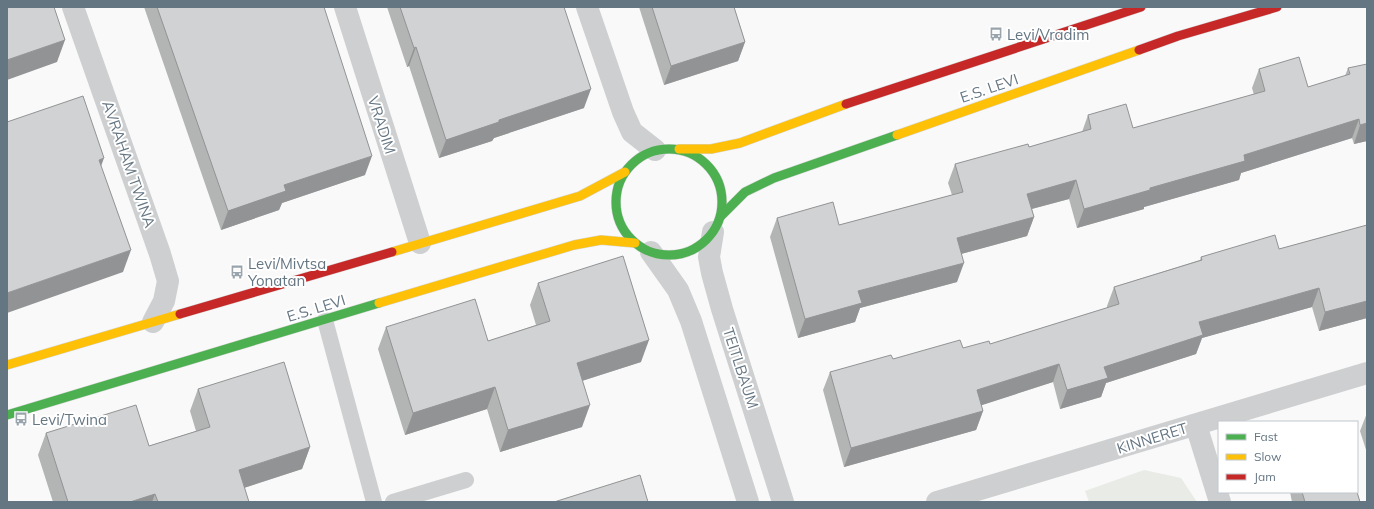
<svg xmlns="http://www.w3.org/2000/svg" width="1374" height="509" font-family="Mulish,sans-serif">
<rect width="100%" height="100%" fill="#f9f9f9"/>
<!-- green -->
<path fill="#e8ebe6" d="M 1144,470 L 1181,478 L 1197,502 L 1089,502 L 1085,491 Z"/>
<g fill="none" stroke-linecap="round" stroke-linejoin="round">
<!-- fast casing -->
<g stroke="#d5d6d7" stroke-width="10">
<g id="fast">
<circle cx="669" cy="202" r="53"/>
<path d="M 721,216 L 745,192 L 774,178 L 897,135"/>
<path d="M 7,415 L 379,303"/>
</g>
</g>
<!-- slow casing -->
<g stroke="#d5d6d7" stroke-width="10">
<g id="slow">
<path d="M 897,135 L 1139,50"/>
<path d="M 679,149 L 711,149 L 740,143 L 846,104"/>
<path d="M 392,252 L 580,196 L 625,172"/>
<path d="M 379,303 L 574,245 L 601,240 L 635,243"/>
<path d="M 7,365 L 180,314"/>
</g>
</g>
<!-- jam casing -->
<g stroke="#d5d6d7" stroke-width="10">
<g id="jam">
<path d="M 1139,50 L 1178,36 L 1277,7"/>
<path d="M 846,104 L 1141,7"/>
<path d="M 180,314 L 392,252"/>
</g>
</g>
<!-- lane -->
<g stroke="#cecfd0" stroke-width="16">
<path d="M 325,320 L 374,502"/>
<path d="M 393,502 L 466,480"/>
</g>
<!-- street -->
<g stroke="#cecfd0" stroke-width="22">
<path d="M 73,7 L 160,254 L 168,281 L 164,301 L 153,322"/>
<path d="M 345,7 L 420,243"/>
<path d="M 587,7 L 623,112 L 632,132 L 655,150"/>
<path d="M 713,232 L 709,257 L 712,273 L 722,309 L 783,502"/>
<path d="M 651,252 L 678,290 L 691,321 L 748,502"/>
<path d="M 1196,425 L 1220,502"/>
<path d="M 937,502 L 1367,373"/>
</g>
<!-- fast -->
<use href="#fast" stroke="#4caf50" stroke-width="9"/>
<!-- slow -->
<use href="#slow" stroke="#ffc107" stroke-width="9"/>
<!-- jam -->
<use href="#jam" stroke="#c62828" stroke-width="9"/>
</g>
<!-- wall -->
<g fill="#b3b5b5">
<path d="M 144,7 L 324,7 L 365,175 L 282,203 L 279,210 L 221,230 Z"/>
<path d="M 387,7 L 564,7 L 584,108 L 494,138 L 492,141 L 439,158 L 409,66 L 407,67 Z"/>
<path d="M 639,7 L 734,7 L 745,42 L 738,61 L 664,85 Z"/>
<path d="M 1348,68 L 1367,141 L 1354,144 L 1352,138 L 1241,173 L 1239,180 L 1144,207 L 1144,209 L 1077,228 L 1069,199 L 1032,209 L 1034,217 L 1027,236 L 961,254 L 957,282 L 860,308 L 855,322 L 798,338 L 770,237 L 777,218 L 839,225 L 952,195 L 948,183 L 955,164 L 1029,147 L 1082,132 L 1088,115 L 1133,128 L 1254,95 L 1252,88 L 1259,69 L 1308,87 L 1345,76 Z"/>
<path d="M 1367,225 L 1367,318 L 1319,331 L 1312,307 L 1202,338 L 1196,354 L 1106,383 L 1101,397 L 1060,409 L 1053,382 L 981,405 L 983,411 L 976,430 L 844,467 L 823,390 L 830,372 L 893,359 L 990,344 L 1107,308 L 1107,306 L 1114,287 L 1200,260 L 1201,257 L 1279,249 Z"/>
<path d="M 538,283 L 641,362 L 582,381 L 582,427 L 500,452 L 487,409 L 405,435 L 378,349 L 386,327 L 488,341 L 536,325 L 530,305 Z"/>
<path d="M 198,389 L 310,447 L 302,469 L 244,488 L 249,502 L 53,502 L 38,455 L 46,433 L 149,446 L 196,431 L 190,411 Z"/>
<path d="M 1367,413 L 1367,453 L 1360,431 Z"/>
<path d="M 1290,492 L 1357,492 L 1360,502 L 1292,502 Z"/>
</g>
<!-- shaded-wall -->
<g fill="#929394">
<path d="M 65,40 L 57,62 L 7,80 L 7,60 Z"/>
<path d="M 745,42 L 738,61 L 664,85 L 671,66 Z"/>
<path d="M 416,47 L 409,66 L 407,67 L 414,48 Z"/>
<path d="M 591,89 L 584,108 L 494,138 L 492,141 L 439,158 L 446,140 L 499,120 Z"/>
<path d="M 1359,119 L 1352,138 L 1241,173 L 1239,180 L 1144,207 L 1144,209 L 1077,228 L 1084,209 L 1150,188 L 1244,155 Z"/>
<path d="M 1367,123 L 1367,141 L 1354,144 L 1360,125 Z"/>
<path d="M 372,156 L 365,175 L 282,203 L 279,210 L 221,230 L 228,211 L 284,185 Z"/>
<path d="M 104,158 L 96,180 L 99,160 Z"/>
<path d="M 1076,180 L 1069,199 L 1020,212 L 1027,194 Z"/>
<path d="M 1034,217 L 1027,236 L 950,257 L 957,238 Z"/>
<path d="M 131,250 L 123,272 L 7,313 L 7,293 Z"/>
<path d="M 964,263 L 957,282 L 860,308 L 855,322 L 798,338 L 805,319 L 858,291 Z"/>
<path d="M 1319,288 L 1312,307 L 1202,338 L 1196,354 L 1106,383 L 1101,397 L 1060,409 L 1067,390 L 1104,367 L 1199,322 Z"/>
<path d="M 1367,301 L 1367,318 L 1319,331 L 1325,312 Z"/>
<path d="M 649,340 L 641,362 L 569,385 L 577,363 Z"/>
<path d="M 1059,364 L 1053,382 L 970,409 L 977,390 Z"/>
<path d="M 495,387 L 487,409 L 405,435 L 413,413 Z"/>
<path d="M 590,405 L 582,427 L 500,452 L 508,430 Z"/>
<path d="M 983,411 L 976,430 L 844,467 L 851,448 Z"/>
<path d="M 310,447 L 302,469 L 231,492 L 239,470 Z"/>
<path d="M 155,494 L 152,502 L 130,502 Z"/>
</g>
<!-- building -->
<g fill="#d0d2d3" stroke="#929394">
<path d="M 7,7 L 54,7 L 65,40 L 7,60 Z"/>
<path d="M 157,7 L 324,7 L 372,156 L 284,185 L 286,191 L 228,211 Z"/>
<path d="M 400,7 L 564,7 L 591,89 L 499,120 L 499,122 L 446,140 L 416,47 L 414,48 Z"/>
<path d="M 652,7 L 734,7 L 745,42 L 671,66 Z"/>
<path d="M 1299,57 L 1308,87 L 1350,74 L 1348,68 L 1367,64 L 1367,123 L 1360,125 L 1359,119 L 1244,155 L 1245,161 L 1150,188 L 1150,190 L 1084,209 L 1076,180 L 1027,194 L 1034,217 L 957,238 L 964,263 L 858,291 L 862,303 L 805,319 L 777,218 L 833,202 L 839,225 L 963,192 L 955,164 L 1028,144 L 1029,147 L 1091,129 L 1088,115 L 1126,104 L 1133,128 L 1265,91 L 1259,69 Z"/>
<path d="M 83,96 L 104,158 L 99,160 L 131,250 L 7,293 L 7,122 Z"/>
<path d="M 1367,225 L 1367,301 L 1325,312 L 1319,288 L 1199,322 L 1203,335 L 1104,367 L 1108,378 L 1067,390 L 1059,364 L 977,390 L 983,411 L 851,448 L 830,372 L 891,355 L 893,359 L 960,340 L 963,348 L 989,341 L 990,344 L 1119,304 L 1114,287 L 1202,260 L 1201,257 L 1275,235 L 1279,249 Z"/>
<path d="M 623,256 L 649,340 L 577,363 L 590,405 L 508,430 L 495,387 L 413,413 L 386,327 L 475,299 L 488,341 L 550,321 L 538,283 Z"/>
<path d="M 284,362 L 310,447 L 239,470 L 249,502 L 158,502 L 155,494 L 130,502 L 68,502 L 46,433 L 136,405 L 149,446 L 210,427 L 198,389 Z"/>
<path d="M 640,475 L 648,502 L 554,502 Z"/>
<path d="M 1302,492 L 1357,492 L 1360,502 L 1305,502 Z"/>
</g>
<!-- icons -->
<defs>
<g id="bus-bare" transform="scale(1.08)"><path d="M-5-6H5V4H4V6H2V4H-2V6H-4V4H-5ZM-3.5-4V0h7V-4ZM-3.5 1.2v1.5H-2V1.2ZM2 1.2v1.5H3.5V1.2Z" fill="#99a4ac" stroke="#fff" stroke-width="2.5" paint-order="stroke"/></g>
</defs>
<g fill-rule="evenodd">
<use href="#bus-bare" x="996" y="34"/>
<use href="#bus-bare" x="237" y="272"/>
<use href="#bus-bare" x="21" y="419"/>
</g>
<g text-anchor="middle" dominant-baseline="central" stroke-width="4" stroke-linejoin="round" paint-order="stroke">
<!-- poi labels -->
<g font-size="15" fill="#657683" stroke="#fff" text-anchor="start">
<text x="1007" y="34">Levi/Vradim</text>
<text x="248" y="263">Levi/Mivtsa<tspan x="248" dy="17">Yonatan</tspan></text>
<text x="32" y="419">Levi/Twina</text>
</g>
<!-- street labels -->
<g font-size="15" fill="#657683" stroke="#fff">
<text transform="translate(989 88) rotate(-19)">E.S. LEVI</text>
<text transform="translate(382 125) rotate(72)">VRADIM</text>
<text transform="translate(129 164) rotate(71)">AVRAHAM TWINA</text>
<text transform="translate(316 308) rotate(-17)">E.S. LEVI</text>
<text transform="translate(741 368) rotate(72)">TEITLBAUM</text>
<text transform="translate(1152 438) rotate(-17)">KINNERET</text>
</g>
</g>
<!-- border -->
<rect width="1374" height="509" fill="none" stroke="#657683" stroke-width="16"/>
<!-- legend -->
<rect x="1218" y="421" width="140" height="72" fill="#ffffff" stroke="#c1c8cd"/>
<rect x="1226" y="434" width="20" height="6" fill="#4caf50" stroke="#c1c8cd"/>
<text x="1254" y="441" font-size="12" fill="#657683">Fast</text>
<rect x="1226" y="454" width="20" height="6" fill="#ffc107" stroke="#c1c8cd"/>
<text x="1254" y="461" font-size="12" fill="#657683">Slow</text>
<rect x="1226" y="474" width="20" height="6" fill="#c62828" stroke="#c1c8cd"/>
<text x="1254" y="481" font-size="12" fill="#657683">Jam</text>
</svg>
